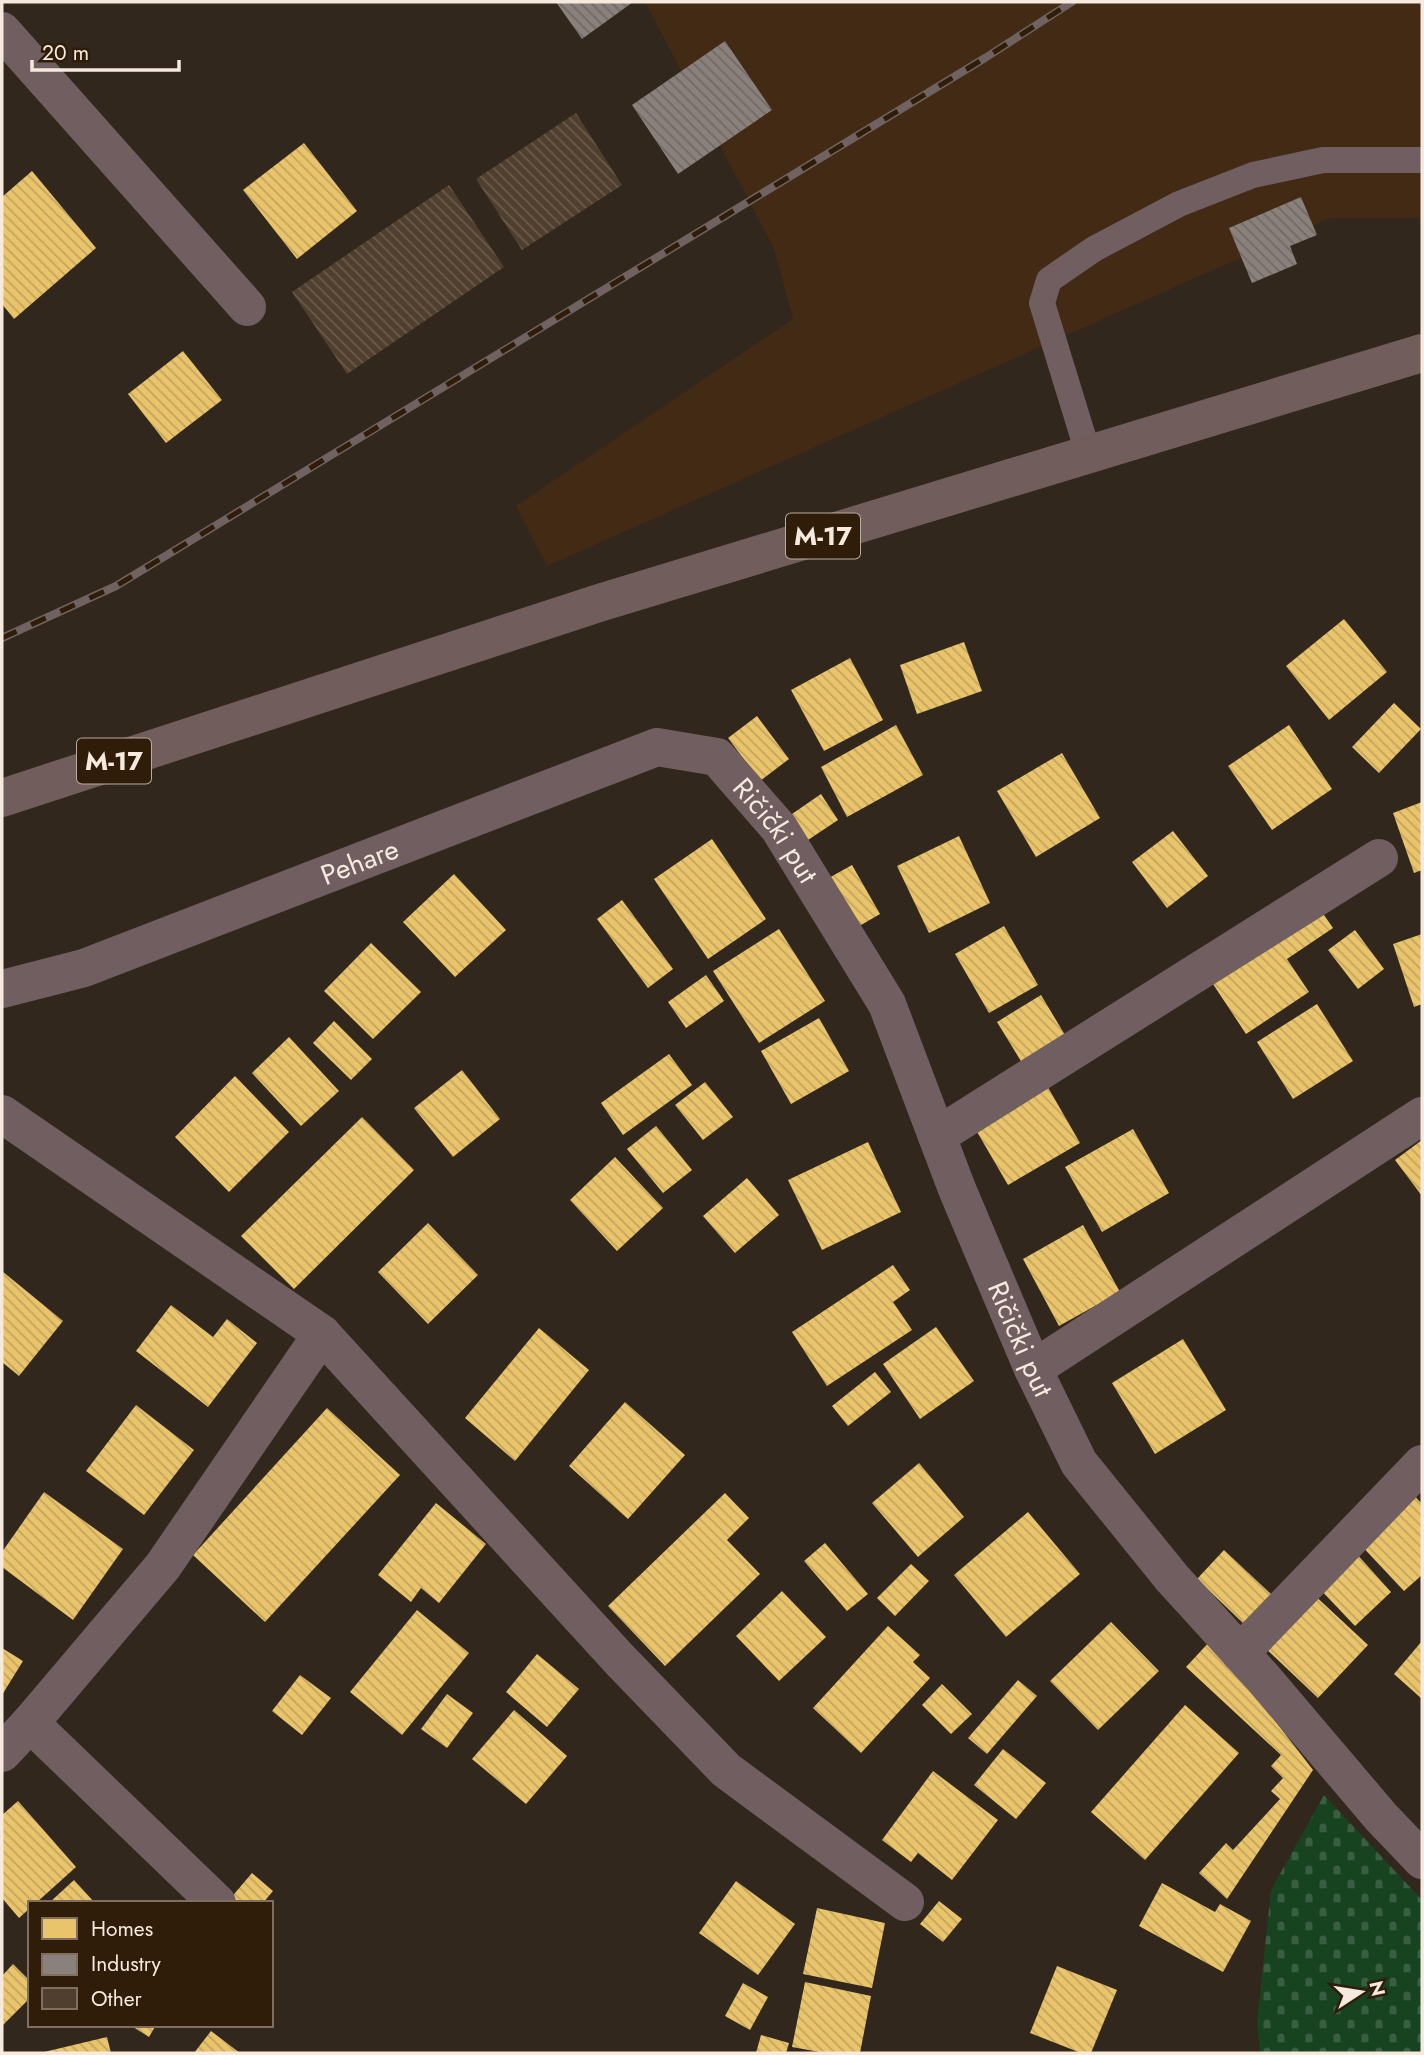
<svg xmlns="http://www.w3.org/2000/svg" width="1424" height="2055" font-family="Jost,sans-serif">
<defs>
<pattern id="cemetery-stones" width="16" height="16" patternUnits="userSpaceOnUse" patternTransform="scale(1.75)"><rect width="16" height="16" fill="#174321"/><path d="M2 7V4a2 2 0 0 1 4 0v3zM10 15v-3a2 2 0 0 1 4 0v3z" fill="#395e41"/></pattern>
<pattern id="homes-back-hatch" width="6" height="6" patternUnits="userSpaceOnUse" patternTransform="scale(1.75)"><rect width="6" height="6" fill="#e9c46a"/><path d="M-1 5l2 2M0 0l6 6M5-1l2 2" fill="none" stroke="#c1a460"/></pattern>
<pattern id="industry-back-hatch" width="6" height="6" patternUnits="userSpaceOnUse" patternTransform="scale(1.75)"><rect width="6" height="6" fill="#8a817c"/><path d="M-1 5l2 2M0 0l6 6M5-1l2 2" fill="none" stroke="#706965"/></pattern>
<pattern id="building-back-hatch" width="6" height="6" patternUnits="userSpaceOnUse" patternTransform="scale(1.75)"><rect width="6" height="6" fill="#503f2e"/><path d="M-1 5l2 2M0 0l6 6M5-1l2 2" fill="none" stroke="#6a5b4c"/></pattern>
</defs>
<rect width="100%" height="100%" fill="#32271c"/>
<!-- built -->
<path fill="#422a14" d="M 645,2 L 1422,2 L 1422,218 L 1330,218 L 547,566 L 516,506 L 793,319 L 774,249 Z"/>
<!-- cemetery -->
<path fill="url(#cemetery-stones)" d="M 1324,1795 L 1422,1900 L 1422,2053 L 1260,2053 L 1257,2023 L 1271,1890 Z"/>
<!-- homes -->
<g fill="url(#homes-back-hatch)">
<path d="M 304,143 L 357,211 L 297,259 L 243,190 Z"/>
<path d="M 32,171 L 96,248 L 14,319 L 2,304 L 2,197 Z"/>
<path d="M 183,351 L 222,400 L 166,443 L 128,394 Z"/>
<path d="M 1344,619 L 1387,672 L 1329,720 L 1286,666 Z"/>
<path d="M 964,642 L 982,691 L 917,714 L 900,665 Z"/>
<path d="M 850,658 L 883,720 L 824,751 L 791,690 Z"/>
<path d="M 1394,703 L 1421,729 L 1379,773 L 1352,747 Z"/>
<path d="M 757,716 L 789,759 L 760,781 L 728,738 Z"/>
<path d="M 896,725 L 923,775 L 847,817 L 821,767 Z"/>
<path d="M 1289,725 L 1332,789 L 1272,830 L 1228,766 Z"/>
<path d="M 1062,753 L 1100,818 L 1036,857 L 997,791 Z"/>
<path d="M 821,794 L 838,820 L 808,840 L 792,814 Z"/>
<path d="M 1422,802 L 1422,870 L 1414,873 L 1393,813 Z"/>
<path d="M 1173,831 L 1208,876 L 1167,908 L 1132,862 Z"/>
<path d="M 959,836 L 990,903 L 929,933 L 897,866 Z"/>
<path d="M 712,839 L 766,919 L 708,959 L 654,879 Z"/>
<path d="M 852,865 L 880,914 L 856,928 L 827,879 Z"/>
<path d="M 454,874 L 506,930 L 455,977 L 403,922 Z"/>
<path d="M 622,900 L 673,969 L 648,988 L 597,919 Z"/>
<path d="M 1315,902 L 1333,928 L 1287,959 L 1309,992 L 1246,1034 L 1207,975 Z"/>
<path d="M 1004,926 L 1038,985 L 989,1013 L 955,954 Z"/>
<path d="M 779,929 L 825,1001 L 759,1043 L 713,971 Z"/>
<path d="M 1355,930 L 1384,969 L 1358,989 L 1328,950 Z"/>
<path d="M 1422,934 L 1422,1004 L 1414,1007 L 1393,944 Z"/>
<path d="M 371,943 L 421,992 L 373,1039 L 324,991 Z"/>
<path d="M 706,975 L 724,1001 L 686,1028 L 668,1002 Z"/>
<path d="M 1041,995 L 1071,1045 L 1027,1071 L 997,1022 Z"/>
<path d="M 1317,1004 L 1353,1061 L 1293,1099 L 1257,1042 Z"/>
<path d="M 819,1018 L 849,1071 L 791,1104 L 761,1051 Z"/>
<path d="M 334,1021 L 372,1059 L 351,1080 L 313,1043 Z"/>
<path d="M 289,1037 L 339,1091 L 301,1126 L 252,1073 Z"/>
<path d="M 669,1054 L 692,1085 L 623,1135 L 601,1103 Z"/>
<path d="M 462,1070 L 500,1119 L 453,1157 L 414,1108 Z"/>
<path d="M 235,1076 L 289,1132 L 229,1192 L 175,1137 Z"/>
<path d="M 705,1082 L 733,1117 L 703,1140 L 675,1105 Z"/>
<path d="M 1046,1084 L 1080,1143 L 1008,1185 L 973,1125 Z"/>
<path d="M 362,1117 L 414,1170 L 294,1289 L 241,1236 Z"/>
<path d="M 656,1126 L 692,1170 L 663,1193 L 627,1149 Z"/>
<path d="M 1133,1129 L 1169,1193 L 1102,1232 L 1065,1167 Z"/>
<path d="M 1422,1140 L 1422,1196 L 1395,1160 Z"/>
<path d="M 868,1142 L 901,1212 L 822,1250 L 788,1180 Z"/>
<path d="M 615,1157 L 663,1208 L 617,1251 L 570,1200 Z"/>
<path d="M 747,1178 L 779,1215 L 735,1253 L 703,1216 Z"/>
<path d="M 428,1223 L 478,1275 L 428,1324 L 378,1272 Z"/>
<path d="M 1083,1225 L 1120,1292 L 1059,1326 L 1023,1259 Z"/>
<path d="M 893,1265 L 910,1290 L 893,1302 L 912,1330 L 827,1386 L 792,1332 Z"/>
<path d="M 2,1271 L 63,1321 L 19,1376 L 2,1362 Z"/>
<path d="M 171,1305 L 213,1337 L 227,1319 L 257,1343 L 208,1407 L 136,1351 Z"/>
<path d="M 936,1327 L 974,1381 L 920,1419 L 883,1364 Z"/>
<path d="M 539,1328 L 589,1370 L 515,1461 L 465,1418 Z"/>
<path d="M 1183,1339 L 1226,1410 L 1155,1454 L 1112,1383 Z"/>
<path d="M 875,1372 L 891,1392 L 848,1426 L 832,1406 Z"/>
<path d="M 625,1402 L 685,1455 L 628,1519 L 569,1466 Z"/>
<path d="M 136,1405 L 194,1450 L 144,1515 L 86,1471 Z"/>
<path d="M 327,1408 L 400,1475 L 265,1622 L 193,1555 Z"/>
<path d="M 919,1463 L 964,1517 L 918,1557 L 872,1503 Z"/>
<path d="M 44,1492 L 123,1549 L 73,1620 L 2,1567 L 2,1552 Z"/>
<path d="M 1411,1492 L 1422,1504 L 1422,1575 L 1404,1591 L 1358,1542 Z"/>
<path d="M 725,1493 L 749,1518 L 727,1540 L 760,1574 L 665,1666 L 608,1606 Z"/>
<path d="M 436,1503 L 486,1544 L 439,1603 L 421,1588 L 411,1602 L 378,1575 Z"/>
<path d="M 1028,1512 L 1080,1574 L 1006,1637 L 954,1575 Z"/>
<path d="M 825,1543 L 868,1594 L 847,1611 L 804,1561 Z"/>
<path d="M 1224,1550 L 1272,1595 L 1244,1624 L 1197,1579 Z"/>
<path d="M 1355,1552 L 1391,1592 L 1355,1626 L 1318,1587 Z"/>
<path d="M 911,1564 L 929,1581 L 895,1616 L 877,1598 Z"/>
<path d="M 782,1591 L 826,1637 L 779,1681 L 736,1636 Z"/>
<path d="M 1310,1591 L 1368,1645 L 1318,1698 L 1261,1644 Z"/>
<path d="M 417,1610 L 469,1653 L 402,1735 L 350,1692 Z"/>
<path d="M 1111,1622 L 1159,1671 L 1098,1730 L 1050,1681 Z"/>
<path d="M 888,1626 L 920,1655 L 913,1662 L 930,1678 L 861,1753 L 813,1708 Z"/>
<path d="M 1212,1639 L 1313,1770 L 1227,1899 L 1199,1873 L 1226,1843 L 1233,1850 L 1280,1799 L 1271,1791 L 1283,1778 L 1271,1766 L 1281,1755 L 1186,1667 Z"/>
<path d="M 1422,1641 L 1422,1699 L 1394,1674 Z"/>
<path d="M 2,1648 L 23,1661 L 2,1695 Z"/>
<path d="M 537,1654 L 579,1689 L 547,1727 L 506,1692 Z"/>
<path d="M 300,1675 L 331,1698 L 302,1735 L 272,1711 Z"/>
<path d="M 1018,1680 L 1037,1696 L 987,1754 L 968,1738 Z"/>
<path d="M 942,1684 L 972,1714 L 951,1734 L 922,1705 Z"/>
<path d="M 447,1694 L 473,1713 L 447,1748 L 421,1729 Z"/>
<path d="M 1185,1705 L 1239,1753 L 1145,1860 L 1091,1812 Z"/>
<path d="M 514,1710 L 567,1756 L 526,1804 L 472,1759 Z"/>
<path d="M 1003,1749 L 1046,1783 L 1016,1819 L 974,1785 Z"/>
<path d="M 933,1771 L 998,1820 L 952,1880 L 918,1853 L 911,1862 L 882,1840 Z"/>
<path d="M 18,1801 L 76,1867 L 36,1903 L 30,1903 L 30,1908 L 19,1918 L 2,1898 L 2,1815 Z"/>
<path d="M 252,1873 L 273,1891 L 263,1903 L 231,1903 L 229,1900 Z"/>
<path d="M 74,1880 L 95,1903 L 49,1903 Z"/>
<path d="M 736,1881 L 795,1924 L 758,1975 L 699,1933 Z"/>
<path d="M 1162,1883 L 1215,1912 L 1220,1904 L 1251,1921 L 1223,1972 L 1139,1926 Z"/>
<path d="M 939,1901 L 962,1919 L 943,1942 L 920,1924 Z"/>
<path d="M 817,1908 L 885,1923 L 872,1988 L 803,1974 Z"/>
<path d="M 13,1964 L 30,1981 L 30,1998 L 2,2026 L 2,1976 Z"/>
<path d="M 1057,1966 L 1117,1990 L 1091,2053 L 1081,2053 L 1030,2033 Z"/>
<path d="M 805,1982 L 871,1996 L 860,2053 L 825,2053 L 792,2047 Z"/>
<path d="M 743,1983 L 768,1997 L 750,2030 L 725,2016 Z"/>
<path d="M 130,2025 L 156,2025 L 149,2037 Z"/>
<path d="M 211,2031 L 240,2053 L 194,2053 Z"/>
<path d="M 761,2035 L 789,2043 L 786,2053 L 756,2053 Z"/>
<path d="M 107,2037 L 111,2053 L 44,2053 L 44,2052 Z"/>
</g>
<!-- industry -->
<g fill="url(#industry-back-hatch)">
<path d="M 556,2 L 633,2 L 582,39 Z"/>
<path d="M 725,41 L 772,110 L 678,174 L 632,105 Z"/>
<path d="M 1301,197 L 1317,235 L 1290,246 L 1297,264 L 1252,283 L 1229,228 Z"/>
</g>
<!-- building -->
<g fill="url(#building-back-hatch)">
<path d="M 576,113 L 622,185 L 522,250 L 476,179 Z"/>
<path d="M 449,185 L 504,267 L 347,374 L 292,292 Z"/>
</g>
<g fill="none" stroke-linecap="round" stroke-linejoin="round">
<!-- lane -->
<path stroke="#705e61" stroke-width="26" d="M 1089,456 L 1042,303 L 1049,280 L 1094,249 L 1179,204 L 1253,175 L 1323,160 L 1422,160"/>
<!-- street -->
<g stroke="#705e61" stroke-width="38">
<path d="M 2,31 L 247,307"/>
<path id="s1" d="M 2,989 L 84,968 L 657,747 L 717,757 L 779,828 L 887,1004 L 957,1189 L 1033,1369 L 1079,1463 L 1172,1578 L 1263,1678 L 1381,1817 L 1422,1860"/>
<path d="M 2,1114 L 322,1334 L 619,1659 L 726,1770 L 905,1902"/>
<path d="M 937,1136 L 1379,858"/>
<path d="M 1033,1369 L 1422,1116"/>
<path d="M 1240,1653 L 1422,1464"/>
<path d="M 30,1723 L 217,1903"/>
<path d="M 2,1753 L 30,1723 L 163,1566 L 322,1334"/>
</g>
<!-- primary -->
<path stroke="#725d5d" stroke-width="38" d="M 2,798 L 599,603 L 1422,353"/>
<!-- rail casing -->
<g stroke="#6f6260" stroke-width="8">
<path id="rail" d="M 2,638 L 116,586 L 985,58 L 1072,2"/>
</g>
<!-- rail -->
<use href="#rail" stroke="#2f1d0a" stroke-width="5" stroke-dasharray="16" stroke-linecap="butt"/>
</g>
<g text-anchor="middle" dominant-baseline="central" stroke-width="7" stroke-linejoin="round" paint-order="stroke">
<!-- shield labels -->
<g fill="#2f1d0a" stroke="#baac9e" stroke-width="2">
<rect x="786" y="513.5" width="74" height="45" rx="5"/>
<rect x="77" y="738.5" width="74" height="45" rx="5"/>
</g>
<g font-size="26" font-weight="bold" fill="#f6e9de">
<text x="823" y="536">M-17</text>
<text x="114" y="761">M-17</text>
</g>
<!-- street labels -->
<g font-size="28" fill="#f6e9de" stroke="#2f1d0a">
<text stroke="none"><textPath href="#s1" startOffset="854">Ričički put</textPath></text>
<text stroke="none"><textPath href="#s1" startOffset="380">Pehare</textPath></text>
<text stroke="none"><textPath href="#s1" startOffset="1421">Ričički put</textPath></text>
</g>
</g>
<!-- border -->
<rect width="1424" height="2055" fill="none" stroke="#f6e9de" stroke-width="7"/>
<!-- legend -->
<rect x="28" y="1901" width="245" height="126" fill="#2f1d0a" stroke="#7f6f5f" stroke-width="2"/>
<rect x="42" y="1918" width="35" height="21" fill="#e9c46a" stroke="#7f6f5f" stroke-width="2"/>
<text x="91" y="1936" font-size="21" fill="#f6e9de">Homes</text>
<rect x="42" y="1954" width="35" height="21" fill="#8a817c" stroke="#7f6f5f" stroke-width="2"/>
<text x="91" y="1971" font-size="21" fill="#f6e9de">Industry</text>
<rect x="42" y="1988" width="35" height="21" fill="#503f2e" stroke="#7f6f5f" stroke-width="2"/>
<text x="91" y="2006" font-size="21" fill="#f6e9de">Other</text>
<!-- north arrow -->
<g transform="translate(1361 1992) rotate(78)" stroke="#2f1d0a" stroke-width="5" paint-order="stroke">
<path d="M0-5L12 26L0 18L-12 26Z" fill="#f6e9de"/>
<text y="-10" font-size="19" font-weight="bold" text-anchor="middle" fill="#f6e9de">N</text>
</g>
<!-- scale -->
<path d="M32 60v10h147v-10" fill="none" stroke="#f6e9de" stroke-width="3.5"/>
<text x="42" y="60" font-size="21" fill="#f6e9de" stroke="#2f1d0a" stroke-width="5" paint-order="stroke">20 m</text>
</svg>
